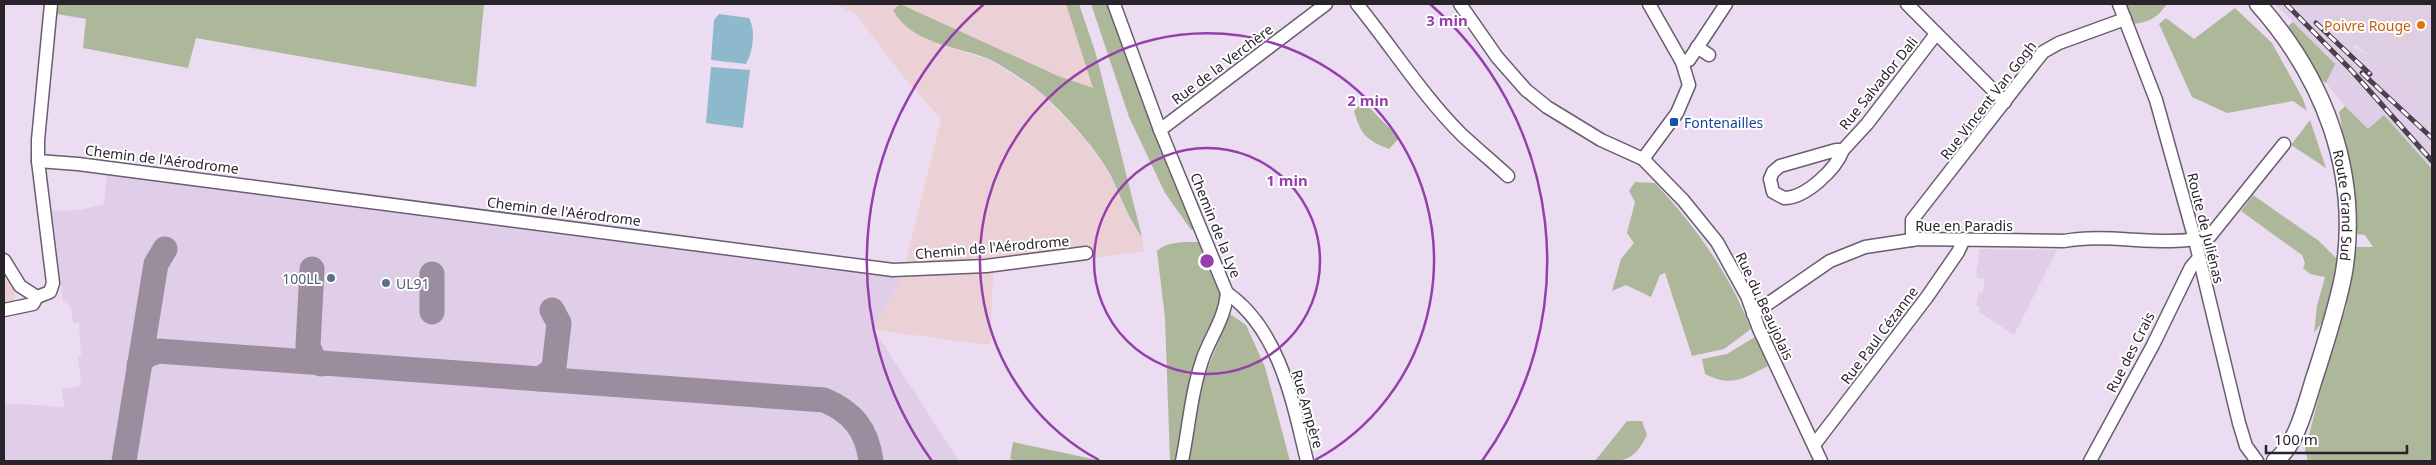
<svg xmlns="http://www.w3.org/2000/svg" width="2436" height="465" font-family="'Noto Sans',sans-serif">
<rect width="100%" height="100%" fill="#ebdcf2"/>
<!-- commercial -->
<path fill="#ddcee1" d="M 2314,4 L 2432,4 L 2432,112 L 2355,44 Z"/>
<!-- industrial -->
<g fill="#ebd0d5">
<path d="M 835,4 L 900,4 L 893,9 L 896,15 L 942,45 L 989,60 L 1040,92 L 1083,137 L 1110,175 L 1133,225 L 1142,237 L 1144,251 L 993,273 L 990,345 L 874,330 L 902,278 L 941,119 L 902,75 L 856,14 Z"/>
<path d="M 900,4 L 1066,4 L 1094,88 L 1058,77 Z"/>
<path d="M 4,272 L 15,290 L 15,298 L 9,304 L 4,304 Z"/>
</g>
<!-- built -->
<g fill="#e0cee9">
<path d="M 2275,4 L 2314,4 L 2355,44 L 2353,47 L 2371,57 L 2432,112 L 2432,169 L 2384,115 L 2368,129 L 2345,106 L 2326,83 L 2335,64 Z"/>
<path d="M 107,173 L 368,205 L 902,278 L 874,330 L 959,461 L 4,461 L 4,403 L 64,407 L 62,389 L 78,387 L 81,384 L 78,356 L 81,355 L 79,323 L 73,323 L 71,307 L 63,301 L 52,211 L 80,210 L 104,204 Z"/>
<path d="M 1980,249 L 2057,250 L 2014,335 L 1979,312 L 1980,306 L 1976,305 L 1979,292 L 1982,293 L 1985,279 L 1977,278 L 1976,272 Z"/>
</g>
<!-- green -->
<g fill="#acb899">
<path d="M 57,4 L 484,4 L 476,87 L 196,38 L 188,68 L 83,48 L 86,19 L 57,14 Z"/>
<path d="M 900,4 L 1058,76 L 1093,88 L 1066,4 L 1079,4 L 1096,54 L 1142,237 C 1128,218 1121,197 1111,176 C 1096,148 1064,113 1040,92 C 1027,82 1003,66 989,59 C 957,46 911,44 893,10 Z"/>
<path d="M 1091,4 L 1109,4 L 1193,227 L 1192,231 L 1165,193 L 1129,117 Z"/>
<path d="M 2125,4 L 2167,4 C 2157,18 2150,22 2133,24 Z"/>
<path d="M 2235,8 L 2272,43 L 2303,99 L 2307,111 L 2293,101 L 2227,113 L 2192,97 L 2159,24 L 2166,18 L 2194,39 Z"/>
<path d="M 2293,22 L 2335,64 L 2326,83 L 2321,80 L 2288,26 Z"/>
<path d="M 1363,101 L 1399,138 L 1389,149 C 1366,140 1361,135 1354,111 Z"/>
<path d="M 2345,106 L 2368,129 L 2384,115 L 2432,169 L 2432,461 L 2308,461 L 2305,450 L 2335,335 L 2346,308 L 2354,247 L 2373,247 L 2365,235 L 2356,234 L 2351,177 L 2339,112 Z"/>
<path d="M 2310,120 L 2326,168 L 2291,145 Z"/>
<path d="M 1635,182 L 1655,183 C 1696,227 1729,273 1751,329 L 1724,349 L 1692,356 L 1665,273 L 1660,275 L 1651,297 L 1626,285 L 1612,291 L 1621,259 L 1634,243 L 1627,233 L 1635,202 L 1629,191 Z"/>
<path d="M 2253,195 L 2319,241 L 2337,259 L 2327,316 L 2314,333 L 2317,306 L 2325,277 L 2310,274 L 2303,268 L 2305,263 L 2302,255 L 2241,211 Z"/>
<path d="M 1199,242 L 1222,296 L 1178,461 L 1170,461 L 1165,318 L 1157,251 C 1167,241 1185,242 1199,242 Z"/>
<path d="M 1230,314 L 1246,325 L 1265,367 L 1290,461 L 1187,461 L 1201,384 Z"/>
<path d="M 1755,337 L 1768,366 C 1744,378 1732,388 1705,374 L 1702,359 L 1727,354 Z"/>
<path d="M 1627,421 L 1642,421 L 1647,435 C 1633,463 1624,461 1595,461 Z"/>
<path d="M 1013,442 L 1102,461 L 1017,461 L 1010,459 Z"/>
</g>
<!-- water -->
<g fill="#8eb9cc">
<path d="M 719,14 L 749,18 C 756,31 753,51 746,64 L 711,60 L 714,20 Z"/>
<path d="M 711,67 L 750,70 L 743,128 L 706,123 Z"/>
</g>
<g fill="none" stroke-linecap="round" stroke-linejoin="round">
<!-- taxiway -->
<g stroke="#9a8e9e" stroke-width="25">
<path d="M 312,269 L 308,346 L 313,358 L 321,364"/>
<path d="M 432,312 L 432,274"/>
<path d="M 139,365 L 145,356 L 158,351 L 540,379 L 549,373 L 554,367 L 559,323 L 552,310"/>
<path d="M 540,379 L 824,400 C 853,412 867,430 871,461"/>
<path d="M 124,461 L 156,264 L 165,249"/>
</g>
<!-- minor casing -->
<g stroke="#6a5d70" stroke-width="15">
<g id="minor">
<path d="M 1114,4 L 1160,130 L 1227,293 C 1225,318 1211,336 1203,358 C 1191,392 1189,427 1182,461"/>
<path d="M 1357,4 C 1392,47 1422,95 1462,135 C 1477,149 1493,162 1508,176"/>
<path d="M 1460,4 L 1497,57 L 1526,90 L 1547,107 L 1601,140 L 1643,159 L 1683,200 L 1717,242 L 1747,296 L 1759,329 L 1821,461"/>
<path d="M 1907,4 L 2005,102"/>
<path d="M 2119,4 L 2156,100 L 2195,240 L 2239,423 L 2246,446 L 2257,461"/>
<path d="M 1697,47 L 1709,55"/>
<path d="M 1682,62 L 1689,60 L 1726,4"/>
<path d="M 1160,130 L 1326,4"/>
<path d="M 1836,150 L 1843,150 C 1836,169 1806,198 1784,198 L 1773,192 L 1770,179 L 1773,172 L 1780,166 Z"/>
<path d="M 1843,150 L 1867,124 L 1936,34"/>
<path d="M 1643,159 L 1677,113 L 1689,85 L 1682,62 L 1649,4"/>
<path d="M 38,161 L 78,164 L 893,270 L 986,266 L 1086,253"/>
<path d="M 1912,240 L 1912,220 L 2043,52 L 2059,43 L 2125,19"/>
<path d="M 4,260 L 20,286 L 37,297"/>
<path d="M 1227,293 C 1280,330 1293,403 1307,461"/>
<path d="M 37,297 L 50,292 L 53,283 L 38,161 L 38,140 L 51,4"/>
<path d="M 4,310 L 33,304 L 37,297"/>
<path d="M 1753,314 L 1830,261 L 1865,247 L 1918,239 L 2064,241 C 2112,232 2163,249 2210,236 L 2284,144"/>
<path d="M 1814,445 L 1927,297 L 1958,252 L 1964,239"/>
<path d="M 2090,461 L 2153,345 L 2191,267 L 2199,258"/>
</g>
</g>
<!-- major casing -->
<g stroke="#6a5d70" stroke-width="19">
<g id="major">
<path id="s1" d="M 2258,4 C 2324,78 2360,172 2344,272 C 2338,305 2327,338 2317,370 C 2307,398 2299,443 2275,461"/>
</g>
</g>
<!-- minor -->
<use href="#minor" stroke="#fff" stroke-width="12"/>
<!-- major -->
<use href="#major" stroke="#fff" stroke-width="16"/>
<!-- rail casing -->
<g stroke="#49414b" stroke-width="5">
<g id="rail">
<path d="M 2286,4 L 2351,70 L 2432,161"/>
<path d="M 2316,23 L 2370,74"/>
<path d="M 2362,73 L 2432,138"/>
</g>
</g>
<!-- rail -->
<use href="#rail" stroke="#fff" stroke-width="3" stroke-dasharray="9" stroke-linecap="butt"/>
</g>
<!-- distance rings -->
<g fill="none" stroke="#953fac" stroke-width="2.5">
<circle cx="1207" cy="261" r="113"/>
<path d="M1099 460A227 227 0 1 1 1315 460"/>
<path d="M932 461A340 340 0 0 1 984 4M1430 4A340 340 0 0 1 1482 461"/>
</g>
<!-- markers -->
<circle fill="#e8710a" stroke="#fff" stroke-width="2" cx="2421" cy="25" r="5"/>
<rect fill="#1a4fb4" stroke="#fff" stroke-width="2" x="1669" y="117" width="10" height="10" rx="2.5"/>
<g fill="#5c6f8a" stroke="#fff" stroke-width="2">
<circle cx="331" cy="278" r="5"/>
<circle cx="386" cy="283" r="5"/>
</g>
<g text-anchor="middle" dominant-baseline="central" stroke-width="4" stroke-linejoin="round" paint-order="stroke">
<!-- food labels -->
<g font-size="14" fill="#c56008" stroke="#fff" text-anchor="end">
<text x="2411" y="25">Poivre Rouge</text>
</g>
<!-- street labels -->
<g font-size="14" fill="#29232b" stroke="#fff">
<text transform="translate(1222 64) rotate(-37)">Rue de la Verchère</text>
<text transform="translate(1878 83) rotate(-51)">Rue Salvador Dali</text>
<text transform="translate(1988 100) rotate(-52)">Rue Vincent Van Gogh</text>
<text transform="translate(162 159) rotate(7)">Chemin de l'Aérodrome</text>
<text stroke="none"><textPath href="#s1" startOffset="224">Route Grand Sud</textPath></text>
<text transform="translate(564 211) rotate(7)">Chemin de l'Aérodrome</text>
<text transform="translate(1216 225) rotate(68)">Chemin de la Lye</text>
<text x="1964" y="225">Rue en Paradis</text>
<text transform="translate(2206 228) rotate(76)">Route de Juliénas</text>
<text transform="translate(992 247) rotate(-5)">Chemin de l'Aérodrome</text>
<text transform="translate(1765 306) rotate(65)">Rue du Beaujolais</text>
<text transform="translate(1879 335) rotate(-53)">Rue Paul Cézanne</text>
<text transform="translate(2130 352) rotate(-63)">Rue des Crais</text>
<text transform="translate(1308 409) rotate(74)">Rue Ampère</text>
</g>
<!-- transit labels -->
<g font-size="14" fill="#164399" stroke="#fff" text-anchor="start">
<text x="1684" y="122">Fontenailles</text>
</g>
<!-- service labels -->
<g font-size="14" fill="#4e5e75" stroke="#fff" text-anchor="end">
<text x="321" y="278">100LL</text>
<text x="396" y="283" text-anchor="start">UL91</text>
</g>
</g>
<circle cx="1207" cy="261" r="8" fill="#953fac" stroke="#fff" stroke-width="2.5"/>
<g font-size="15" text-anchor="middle" font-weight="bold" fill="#953fac" stroke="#fff" stroke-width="4" stroke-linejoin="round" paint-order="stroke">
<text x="1447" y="26">3 min</text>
<text x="1368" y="106">2 min</text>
<text x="1287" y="186">1 min</text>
</g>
<!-- border -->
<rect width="2436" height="465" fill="none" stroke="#29232b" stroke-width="10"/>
<!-- scale -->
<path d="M2266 445v8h141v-8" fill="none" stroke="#29232b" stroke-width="2.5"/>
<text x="2274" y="445" font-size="15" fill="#29232b" stroke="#ffffff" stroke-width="4" paint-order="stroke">100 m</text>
</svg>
